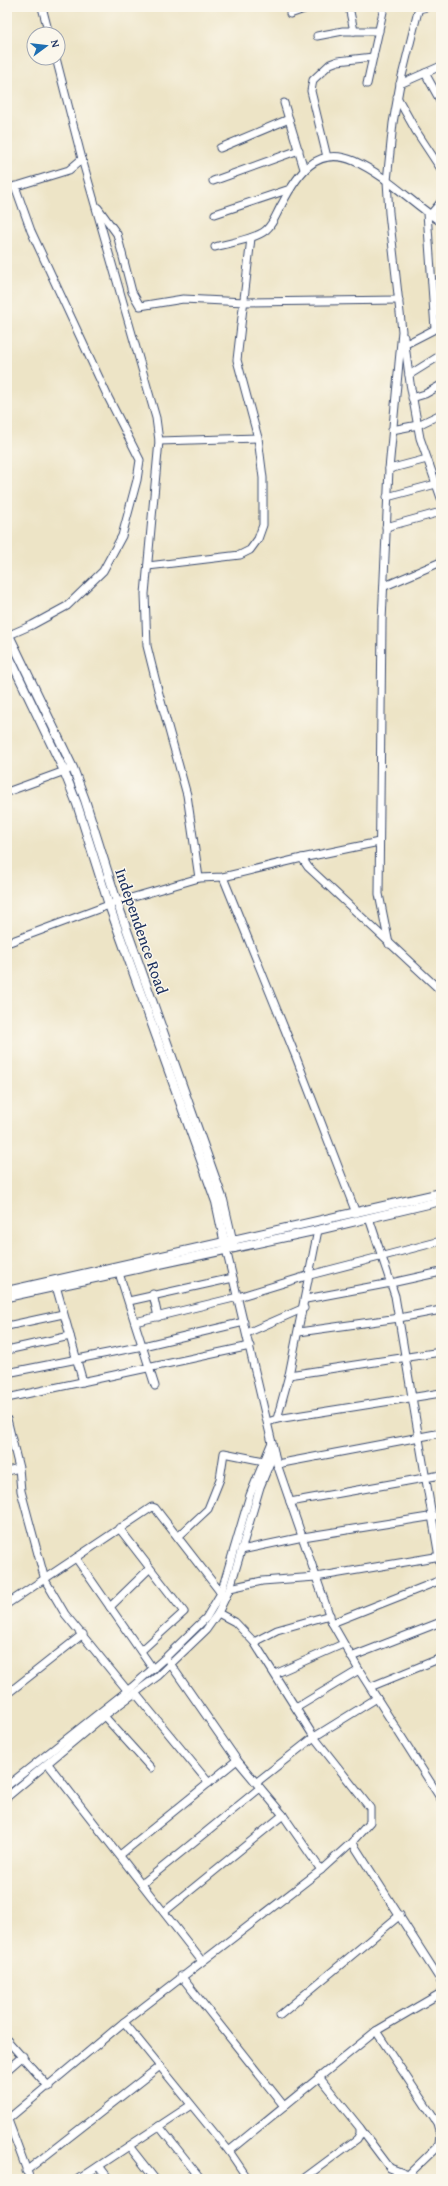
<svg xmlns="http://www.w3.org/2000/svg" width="448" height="2186" font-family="'Gentium Book Plus',serif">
<rect width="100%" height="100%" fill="#fbf7ec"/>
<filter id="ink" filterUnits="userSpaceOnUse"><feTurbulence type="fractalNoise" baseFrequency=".025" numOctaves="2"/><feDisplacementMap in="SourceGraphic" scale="8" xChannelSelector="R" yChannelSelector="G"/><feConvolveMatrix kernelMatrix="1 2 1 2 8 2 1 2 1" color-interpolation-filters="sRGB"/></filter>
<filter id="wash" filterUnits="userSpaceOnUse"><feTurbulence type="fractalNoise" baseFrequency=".012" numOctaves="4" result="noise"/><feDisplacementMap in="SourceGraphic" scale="16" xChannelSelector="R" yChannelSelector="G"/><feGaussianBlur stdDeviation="0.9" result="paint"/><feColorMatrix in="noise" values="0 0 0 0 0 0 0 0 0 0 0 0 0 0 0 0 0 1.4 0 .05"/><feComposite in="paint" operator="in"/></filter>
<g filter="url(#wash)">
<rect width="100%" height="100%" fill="#ede4c6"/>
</g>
<g filter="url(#ink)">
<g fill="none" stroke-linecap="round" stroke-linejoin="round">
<!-- minor casing -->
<g stroke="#3a4a6e" stroke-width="9">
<g id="minor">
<path d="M 42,7 L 49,34"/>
<path d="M 349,7 L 354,31"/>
<path d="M 419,9 L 427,7"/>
<path d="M 290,14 L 310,7"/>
<path d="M 317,36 L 343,31 L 379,31"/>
<path d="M 56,58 L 82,159 L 156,418 L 159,441 L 145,594 L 147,646 L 159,694 L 187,795 L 199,878"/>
<path d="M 425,73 L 441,102"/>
<path d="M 367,84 L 384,7"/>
<path d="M 400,84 L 441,66"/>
<path d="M 397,97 L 416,131 L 441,169"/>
<path d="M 284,103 L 304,169"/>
<path d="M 220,148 L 289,119"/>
<path d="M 327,157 L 311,91 L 313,80 L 330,64 L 338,61 L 373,57"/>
<path d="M 213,181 L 299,150"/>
<path d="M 7,189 L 69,170 L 82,159"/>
<path d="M 98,208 L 117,234 L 132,292 L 140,306 L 183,299 L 245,302 L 399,300"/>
<path d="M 427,213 L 435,329"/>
<path d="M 215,214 L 290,189"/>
<path d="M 430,215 L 441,202"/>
<path d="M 215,247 C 229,243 256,239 266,230 C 274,223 277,212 282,204 C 297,175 316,145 354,161 C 386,175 412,203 441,222"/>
<path d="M 404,337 L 410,383 L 420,438 L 441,498"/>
<path d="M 406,344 L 441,326"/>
<path d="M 409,375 L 441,355"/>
<path d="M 412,398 L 425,394 L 441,385"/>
<path d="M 392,430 L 418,425 L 441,414"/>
<path d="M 159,441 L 258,438"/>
<path d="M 389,469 L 427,459"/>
<path d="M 387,497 L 436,484"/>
<path d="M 386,527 L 441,512"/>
<path d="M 148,566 L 240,555 L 250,550 L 258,539 L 263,525 L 263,478 L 258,438 L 237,360 L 251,238"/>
<path d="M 385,586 L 441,562"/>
<path d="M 7,636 L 32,625 L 67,606 L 103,571 L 122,536 L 137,480 L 140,460 L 108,397 L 31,231 L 15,186"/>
<path d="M 7,792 L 73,768"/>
<path d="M 302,858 L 379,842"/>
<path d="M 223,877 L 296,1057 L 356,1213"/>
<path d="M 7,943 L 117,902 L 199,878 L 223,877 L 302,858 L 308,867 L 441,991"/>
<path d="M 389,944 L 379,894 L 382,621 L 389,469 L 402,331 L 389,213 L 387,181 L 393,123 L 400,84 L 419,7"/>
<path d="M 369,1218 L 395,1296 L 441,1569"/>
<path d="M 226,1249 L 277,1464 L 332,1623 L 359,1670 L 441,1799"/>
<path d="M 119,1273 L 155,1386"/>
<path d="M 56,1286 L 83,1382"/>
<path d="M 153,1294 L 158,1317"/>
<path d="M 306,1299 L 391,1283 L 441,1272"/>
<path d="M 129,1301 L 233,1278"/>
<path d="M 135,1322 L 238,1297 L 310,1275 L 441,1241"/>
<path d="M 7,1326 L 63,1314"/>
<path d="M 299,1332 L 399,1318 L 441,1310"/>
<path d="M 247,1333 L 304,1308"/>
<path d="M 7,1350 L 70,1336"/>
<path d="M 7,1373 L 143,1346 L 244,1322"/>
<path d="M 289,1375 L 441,1352"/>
<path d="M 7,1398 L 250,1346"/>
<path d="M 7,1419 L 19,1468 L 21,1491 L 45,1580 L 65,1614 L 127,1690"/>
<path d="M 277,1419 L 441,1393"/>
<path d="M 268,1422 L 277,1419 L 289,1375 L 318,1230"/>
<path d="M 277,1464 L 441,1433"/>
<path d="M 7,1471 L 19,1468"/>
<path d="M 290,1502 L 441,1475"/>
<path d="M 119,1528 L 184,1612 L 141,1651"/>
<path d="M 178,1537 L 208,1509 L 220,1479 L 224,1453 L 264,1461"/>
<path d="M 241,1550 L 303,1537 L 441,1515"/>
<path d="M 76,1558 L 153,1669"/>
<path d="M 230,1588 L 262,1581 L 316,1577 L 441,1556"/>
<path d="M 7,1604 L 152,1507 L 155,1508 L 221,1593"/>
<path d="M 110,1607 L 149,1569"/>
<path d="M 218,1613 L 235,1622 L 254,1642 L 314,1737 L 370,1808 L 370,1822 L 352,1842"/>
<path d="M 332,1623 L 441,1580"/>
<path d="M 254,1642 L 277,1630 L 330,1615"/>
<path d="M 351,1657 L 441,1622"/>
<path d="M 169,1662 L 237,1760 L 283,1815 L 321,1870"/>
<path d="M 275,1674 L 343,1644"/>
<path d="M 370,1687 L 441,1658"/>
<path d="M 7,1694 L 83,1634"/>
<path d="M 136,1694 L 209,1783"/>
<path d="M 296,1708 L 359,1670"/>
<path d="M 104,1716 L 151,1768"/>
<path d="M 48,1764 L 201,1960"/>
<path d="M 257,1782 L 314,1737 L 377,1698"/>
<path d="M 7,1786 L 132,1687 L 166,1657 L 206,1618 L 221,1593 L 250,1495 L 272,1442"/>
<path d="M 7,1797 L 104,1716 L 158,1676 L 206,1630 L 218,1613 L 230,1588 L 260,1487 L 274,1453"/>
<path d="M 120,1855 L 237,1760"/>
<path d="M 142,1884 L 260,1788"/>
<path d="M 164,1912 L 283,1815"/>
<path d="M 181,1976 L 284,2106"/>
<path d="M 280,2015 L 400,1915"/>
<path d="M 124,2022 L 229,2151 L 248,2179"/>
<path d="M 7,2040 L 49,2087"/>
<path d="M 7,2070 L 23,2056"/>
<path d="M 7,2120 L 124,2022 L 321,1870 L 352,1842 L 441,1981"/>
<path d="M 8,2120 L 30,2179"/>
<path d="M 159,2126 L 201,2179"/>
<path d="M 360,2128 L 390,2168 L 408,2175"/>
<path d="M 129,2146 L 155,2179"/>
<path d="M 229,2151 L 376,2031"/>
<path d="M 99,2166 L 109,2179"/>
<path d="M 26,2171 L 160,2066"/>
<path d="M 79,2179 L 191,2105"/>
<path d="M 303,2179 L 357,2139 L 360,2134 L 360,2128 L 319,2077"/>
<path d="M 404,2179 L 439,2145 L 440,2134 L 437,2123 L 376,2031 L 441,1993"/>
</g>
</g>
<!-- major casing -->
<g stroke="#3a4a6e" stroke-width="10">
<g id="major">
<path d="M 7,631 L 73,768 L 85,800 L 117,902 L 223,1200 L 234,1248"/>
<path d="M 7,652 L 64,771 L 77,804 L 109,905 L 216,1202 L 226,1249"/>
<path d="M 7,1291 L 441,1193"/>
<path d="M 7,1297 L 318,1230 L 441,1201"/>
</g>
</g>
<!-- minor -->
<use href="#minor" stroke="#fff" stroke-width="7"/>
<!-- major -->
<use href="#major" stroke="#fff" stroke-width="8"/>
</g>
</g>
<g text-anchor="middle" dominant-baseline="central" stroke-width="3" stroke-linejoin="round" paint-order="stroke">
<!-- street labels -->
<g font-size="16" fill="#1b2f5e" stroke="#fbf7ec">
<text transform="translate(142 931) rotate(71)">Independence Road</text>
</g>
</g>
<!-- margin -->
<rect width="448" height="2186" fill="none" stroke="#fbf7ec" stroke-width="24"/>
<!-- north arrow -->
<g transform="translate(46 46) rotate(75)"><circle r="19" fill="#fbf7ec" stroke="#a1a7b3"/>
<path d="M0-3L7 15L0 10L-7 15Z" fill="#1f6fb2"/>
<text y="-6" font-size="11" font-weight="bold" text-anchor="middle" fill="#1b2f5e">N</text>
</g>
</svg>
